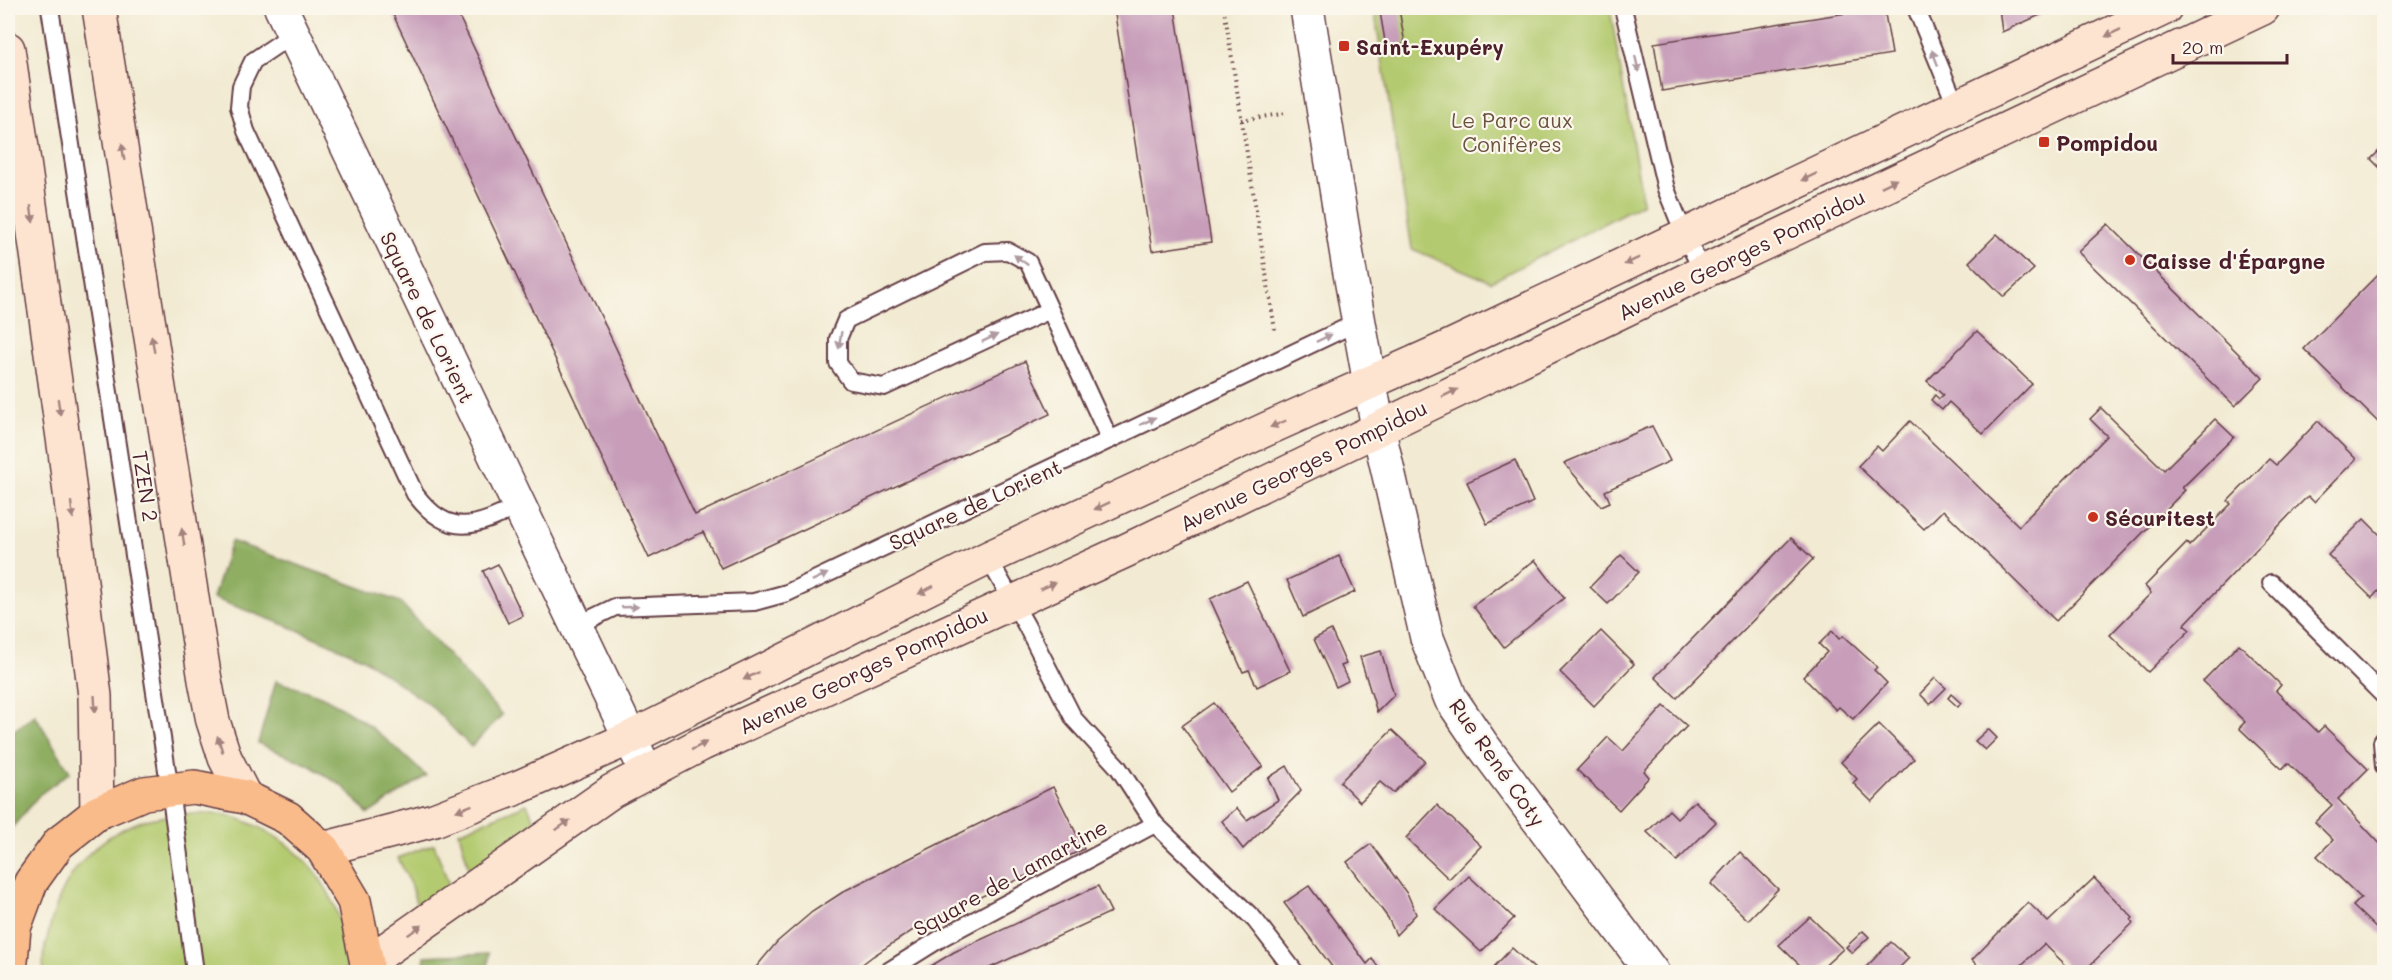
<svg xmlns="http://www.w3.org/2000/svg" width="2392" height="980" font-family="Mali,sans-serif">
<rect width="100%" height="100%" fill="#fbf7ec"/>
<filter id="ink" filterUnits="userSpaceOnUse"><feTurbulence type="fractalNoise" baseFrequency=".0167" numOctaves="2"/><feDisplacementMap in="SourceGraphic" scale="12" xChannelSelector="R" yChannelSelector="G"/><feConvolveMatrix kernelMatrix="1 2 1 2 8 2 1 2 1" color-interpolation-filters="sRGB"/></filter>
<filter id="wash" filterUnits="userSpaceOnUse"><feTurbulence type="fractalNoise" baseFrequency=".008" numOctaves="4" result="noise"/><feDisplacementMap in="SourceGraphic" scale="24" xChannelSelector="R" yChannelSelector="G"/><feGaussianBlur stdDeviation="1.35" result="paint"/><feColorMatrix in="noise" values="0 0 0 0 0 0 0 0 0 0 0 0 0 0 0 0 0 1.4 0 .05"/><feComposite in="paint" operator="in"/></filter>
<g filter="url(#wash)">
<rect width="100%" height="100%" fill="#f2ead2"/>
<!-- green -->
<g fill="#b4ca6f" stroke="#7f744d" stroke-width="1.5">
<path d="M 1374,8 L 1610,8 L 1643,203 L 1491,282 L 1412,249 Z"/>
<path d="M 527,804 L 535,822 L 484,868 L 471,876 L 459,832 Z"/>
<path d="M 184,814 C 199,814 217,812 230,816 C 289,834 335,878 344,941 C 346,951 348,962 346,972 L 44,972 C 41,955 47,940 51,923 C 63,875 93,839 139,822 C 153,817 170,816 184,814 Z"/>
<path d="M 434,844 L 451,890 L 418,909 L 410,883 L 398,858 Z"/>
</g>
<!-- forest -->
<g fill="#8fae62" stroke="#6c6646" stroke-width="1.5">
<path d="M 231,541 L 400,602 L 502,715 L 471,747 L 430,705 L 362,658 L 293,628 L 213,598 Z"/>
<path d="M 276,681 C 292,687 310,691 325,698 C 364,718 395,746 426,776 L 368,814 L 344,787 L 309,765 L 258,743 Z"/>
<path d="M 35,715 L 70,772 L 39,795 L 8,833 L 8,735 Z"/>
<path d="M 489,953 L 488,972 L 423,972 L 425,956 Z"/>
</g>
<g id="blocks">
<!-- building -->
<g fill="#c79db9">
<path d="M 390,8 L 455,8 L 695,515 L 1025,361 L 1050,414 L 721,568 L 703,532 L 649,558 Z"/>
<path d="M 1114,8 L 1175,8 L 1211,242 L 1152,251 Z"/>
<path d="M 1879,8 L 1884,8 L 1892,54 L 1662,91 L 1654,43 Z"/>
<path d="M 1999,8 L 2056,8 L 2002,32 Z"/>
<path d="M 1399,9 L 1405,44 L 1386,47 L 1380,12 Z"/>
<path d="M 2384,146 L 2384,172 L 2371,159 Z"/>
<path d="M 2108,224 L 2263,378 L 2235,406 L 2078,252 Z"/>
<path d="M 1997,234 L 2034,269 L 2004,297 L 1969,262 Z"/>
<path d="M 2384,268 L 2384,428 L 2304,349 Z"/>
<path d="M 1977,331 L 2032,384 L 1983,434 L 1949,402 L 1942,410 L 1931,400 L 1935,395 L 1939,399 L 1943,395 L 1927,381 Z"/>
<path d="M 2101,408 L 2164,470 L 2215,419 L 2234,437 L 2182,488 L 2185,490 L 2056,621 L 1943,510 L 1924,529 L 1858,466 L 1877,446 L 1882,451 L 1910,421 L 2019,526 L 2107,436 L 2090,419 Z"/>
<path d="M 2318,421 L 2356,459 L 2314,502 L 2308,496 L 2296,508 L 2184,625 L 2190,630 L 2148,672 L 2110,635 L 2151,593 L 2145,586 L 2187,543 L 2189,546 L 2231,504 L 2228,501 L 2269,459 L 2276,465 Z"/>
<path d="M 1652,426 L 1670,461 L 1605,491 L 1610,502 L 1601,506 L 1564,463 Z"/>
<path d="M 1515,460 L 1533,502 L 1487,524 L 1467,482 Z"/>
<path d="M 2364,519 L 2384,539 L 2384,597 L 2378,591 L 2372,598 L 2328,555 Z"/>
<path d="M 1791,538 L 1813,559 L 1677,698 L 1655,677 Z"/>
<path d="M 1621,555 L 1639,572 L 1608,604 L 1590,587 Z"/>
<path d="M 1339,556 L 1355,592 L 1303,617 L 1287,580 Z"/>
<path d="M 1535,560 L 1564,598 L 1504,647 L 1473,606 Z"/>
<path d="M 498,564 L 523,616 L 508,623 L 483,571 Z"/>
<path d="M 1247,581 L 1290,671 L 1257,687 L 1249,670 L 1243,672 L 1210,599 Z"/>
<path d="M 1331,630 L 1346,664 L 1341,666 L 1348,681 L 1336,687 L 1314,639 Z"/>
<path d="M 1601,631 L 1634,664 L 1594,706 L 1560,672 Z"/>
<path d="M 1832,631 L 1839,639 L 1843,636 L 1877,667 L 1874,670 L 1887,683 L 1853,719 L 1839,707 L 1836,710 L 1803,677 L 1827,652 L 1819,644 Z"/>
<path d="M 2239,644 L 2281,685 L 2276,691 L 2318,732 L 2324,726 L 2368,769 L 2338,799 L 2384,848 L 2384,936 L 2353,906 L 2361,898 L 2317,856 L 2333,840 L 2315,822 L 2332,805 L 2288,763 L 2282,769 L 2239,728 L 2245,722 L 2203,681 Z"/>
<path d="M 1381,651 L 1394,695 L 1377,712 L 1360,657 Z"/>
<path d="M 1935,678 L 1946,688 L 1930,704 L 1920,694 Z"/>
<path d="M 1951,694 L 1961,703 L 1958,707 L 1948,698 Z"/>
<path d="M 1214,703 L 1263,766 L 1229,792 L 1182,726 Z"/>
<path d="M 1664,706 L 1687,726 L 1644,771 L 1649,777 L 1619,810 L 1577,770 L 1608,737 L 1623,751 Z"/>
<path d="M 1879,724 L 1914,759 L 1872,802 L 1853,783 L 1857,779 L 1841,762 Z"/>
<path d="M 1988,729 L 1997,738 L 1985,750 L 1975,741 Z"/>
<path d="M 1392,730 L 1425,761 L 1393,793 L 1380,782 L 1360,802 L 1340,782 Z"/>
<path d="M 1287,766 L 1301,791 L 1243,849 L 1222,821 L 1237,808 L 1247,820 L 1278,800 L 1268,778 Z"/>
<path d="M 1053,787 L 1084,849 L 924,923 L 873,956 L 852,972 L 752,972 L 777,942 L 812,912 L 846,890 Z"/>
<path d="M 1695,801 L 1716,822 L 1677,861 L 1647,832 L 1669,810 L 1677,818 Z"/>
<path d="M 1437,805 L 1481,846 L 1449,879 L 1406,838 Z"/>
<path d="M 1371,844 L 1408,895 L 1416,914 L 1396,935 L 1388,918 L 1347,862 Z"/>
<path d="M 1740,852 L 1778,889 L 1748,920 L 1711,884 Z"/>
<path d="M 1469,876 L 1514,918 L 1481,952 L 1435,909 Z"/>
<path d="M 2094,878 L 2133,918 L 2131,920 L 2133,923 L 2083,972 L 2073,972 L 2044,944 L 2014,972 L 1984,972 L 1972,960 L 2028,902 L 2048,922 Z"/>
<path d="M 1098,886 L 1111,912 L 981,972 L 921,972 L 954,952 Z"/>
<path d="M 1309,886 L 1367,964 L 1372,959 L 1382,972 L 1336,972 L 1284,903 Z"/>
<path d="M 1810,917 L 1843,949 L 1818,972 L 1807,972 L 1779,945 Z"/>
<path d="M 1863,931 L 1869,937 L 1852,953 L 1846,947 Z"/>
<path d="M 1891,942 L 1909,958 L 1895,972 L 1861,972 Z"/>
<path d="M 1512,948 L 1538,972 L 1489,972 Z"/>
</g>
</g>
</g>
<g filter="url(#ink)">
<use href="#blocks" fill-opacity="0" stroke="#633d44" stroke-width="1.5"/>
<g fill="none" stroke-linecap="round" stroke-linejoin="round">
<!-- lane casing -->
<g stroke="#633d44" stroke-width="20">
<g id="lane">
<path d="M 50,8 L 170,790 L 195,972"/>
<path d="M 1623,8 L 1666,189 L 1685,236 L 1703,272"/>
<path d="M 1916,8 L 1957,108"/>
<path d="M 293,34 L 253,61 L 241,86 L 239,107 L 246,131 L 415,494 C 449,539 475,527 519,506"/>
<path d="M 1050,310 L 884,387 L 851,381 L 838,363 L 838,339 L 846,320 L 985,252 L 1008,251 L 1028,262 L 1110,440"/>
<path d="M 988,558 L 1026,625 L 1074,719 L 1118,767 L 1155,824 L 1255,920 L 1295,972"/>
<path d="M 2271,583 L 2384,696"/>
<path d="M 576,626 L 615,607 L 754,602 L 787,593 L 1358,322"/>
<path d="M 2384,739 L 2382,742 L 2384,767"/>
<path d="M 887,972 L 943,937 L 1155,824"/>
</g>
</g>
<!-- street casing -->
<g stroke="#633d44" stroke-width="36">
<g id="street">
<path d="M 281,8 L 647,773"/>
<path d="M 1307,8 L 1348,262 L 1378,428 L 1427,638 L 1451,699 L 1481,743 L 1652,972"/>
</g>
</g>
<!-- secondary casing -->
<g stroke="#633d44" stroke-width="36">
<g id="secondary">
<path d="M 99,8 L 205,680 L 213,721 L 225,758 L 245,797"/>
<path d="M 8,49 L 65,452 L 95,696 L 97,813"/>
<path d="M 323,849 L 434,820 L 519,787 L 630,738 L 988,558 L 1269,428 L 1449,347 L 2165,8"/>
<path d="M 367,963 L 612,791 L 702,744 L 1125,551 L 1703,272 L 2263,8"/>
</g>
</g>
<!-- primary casing -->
<g stroke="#633d44" stroke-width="36">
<path id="primary" d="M 10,972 L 14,928 L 31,882 L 59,843 L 97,813 L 144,793 L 194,787 L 245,797 L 288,818 L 323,849 L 354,901 L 367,963 L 366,972"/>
</g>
<!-- path -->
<g stroke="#633d44" stroke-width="4" stroke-dasharray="1.5 4.5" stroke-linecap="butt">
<path d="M 1224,8 L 1275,330"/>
<path d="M 1241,120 L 1288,113"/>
</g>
<!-- lane -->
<use href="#lane" stroke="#fff" stroke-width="16"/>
<!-- street -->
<use href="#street" stroke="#fff" stroke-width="33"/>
<!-- secondary -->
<use href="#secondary" stroke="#fde4d1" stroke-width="33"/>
<!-- primary -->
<use href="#primary" stroke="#fabb8b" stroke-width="33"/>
</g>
<!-- one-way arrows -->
<defs><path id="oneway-solid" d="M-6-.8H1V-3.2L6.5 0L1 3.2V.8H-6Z" transform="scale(1.5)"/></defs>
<g fill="#a4827e">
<use href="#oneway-solid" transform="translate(2113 33) rotate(154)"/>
<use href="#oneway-solid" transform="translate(123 152) rotate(-99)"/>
<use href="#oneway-solid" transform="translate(1809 177) rotate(155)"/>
<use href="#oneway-solid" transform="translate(1889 183) rotate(-26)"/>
<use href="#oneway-solid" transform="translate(32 214) rotate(82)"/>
<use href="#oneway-solid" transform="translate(1632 261) rotate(155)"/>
<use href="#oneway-solid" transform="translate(153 344) rotate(-99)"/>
<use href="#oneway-solid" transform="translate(1450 393) rotate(-26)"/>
<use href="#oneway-solid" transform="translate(59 407) rotate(82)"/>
<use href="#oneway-solid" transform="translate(1278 424) rotate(157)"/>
<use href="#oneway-solid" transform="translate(1102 506) rotate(155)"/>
<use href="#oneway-solid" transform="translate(72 510) rotate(83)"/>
<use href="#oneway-solid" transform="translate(183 537) rotate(-99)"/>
<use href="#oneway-solid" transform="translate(1048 586) rotate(-24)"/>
<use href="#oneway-solid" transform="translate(926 590) rotate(153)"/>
<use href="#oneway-solid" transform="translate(751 676) rotate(154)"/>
<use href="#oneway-solid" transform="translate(95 704) rotate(87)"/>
<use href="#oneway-solid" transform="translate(220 744) rotate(-108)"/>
<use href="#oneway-solid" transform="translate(699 746) rotate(-27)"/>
<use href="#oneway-solid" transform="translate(464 808) rotate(159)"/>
<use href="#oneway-solid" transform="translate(563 825) rotate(-35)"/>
<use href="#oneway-solid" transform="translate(415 930) rotate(-35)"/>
</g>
<g fill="#ae9aa0">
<use href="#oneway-solid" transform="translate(1935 58) rotate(-111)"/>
<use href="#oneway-solid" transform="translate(1637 64) rotate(77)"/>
<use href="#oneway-solid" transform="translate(1021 260) rotate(-144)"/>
<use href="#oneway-solid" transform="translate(990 338) rotate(-25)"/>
<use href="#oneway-solid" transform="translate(1324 338) rotate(-25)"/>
<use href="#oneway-solid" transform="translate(840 340) rotate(100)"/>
<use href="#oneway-solid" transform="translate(1148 421) rotate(-26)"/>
<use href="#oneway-solid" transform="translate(820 577) rotate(-25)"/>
<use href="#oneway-solid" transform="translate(630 607) rotate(-2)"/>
</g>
</g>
<!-- markers -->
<g fill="#c8321e" stroke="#fbf7ec" stroke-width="2">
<rect x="1338" y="40" width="12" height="12" rx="3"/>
<rect x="2038" y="136" width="12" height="12" rx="3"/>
<circle cx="2130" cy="260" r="6"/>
<circle cx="2093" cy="517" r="6"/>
</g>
<g text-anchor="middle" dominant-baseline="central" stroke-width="4.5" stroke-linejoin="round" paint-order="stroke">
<!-- poi labels -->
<g font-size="21" font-weight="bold" fill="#4a1f2b" stroke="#fbf7ec" text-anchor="start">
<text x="1356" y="46">Saint-Exupéry</text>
<text x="2056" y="142">Pompidou</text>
<text x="2142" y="260">Caisse d'Épargne</text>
<text x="2105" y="517">Sécuritest</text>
</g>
<!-- park labels -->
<g font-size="21" fill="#6a523f" stroke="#fbf7ec">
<text x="1512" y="119">Le Parc aux<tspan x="1512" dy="24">Conifères</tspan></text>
</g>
<!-- street labels -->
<g font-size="21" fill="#4a1f2b" stroke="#fbf7ec">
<text transform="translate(1741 254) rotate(-26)">Avenue Georges Pompidou</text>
<text transform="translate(428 317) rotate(64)">Square de Lorient</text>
<text transform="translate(1303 465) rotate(-26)">Avenue Georges Pompidou</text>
<text transform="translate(146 486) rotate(81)">TZEN 2</text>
<text transform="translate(975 504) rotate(-25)">Square de Lorient</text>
<text transform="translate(863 670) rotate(-25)">Avenue Georges Pompidou</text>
<text transform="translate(1498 762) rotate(55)">Rue René Coty</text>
<text transform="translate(1010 877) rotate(-29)">Square de Lamartine</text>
</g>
</g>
<!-- margin -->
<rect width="2392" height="980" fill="none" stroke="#fbf7ec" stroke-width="30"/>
<!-- scale -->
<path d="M2173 54v9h114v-9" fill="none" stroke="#4a1f2b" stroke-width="3"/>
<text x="2182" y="54" font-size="18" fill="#4a1f2b" stroke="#fbf7ec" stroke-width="4.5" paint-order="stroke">20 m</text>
</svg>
